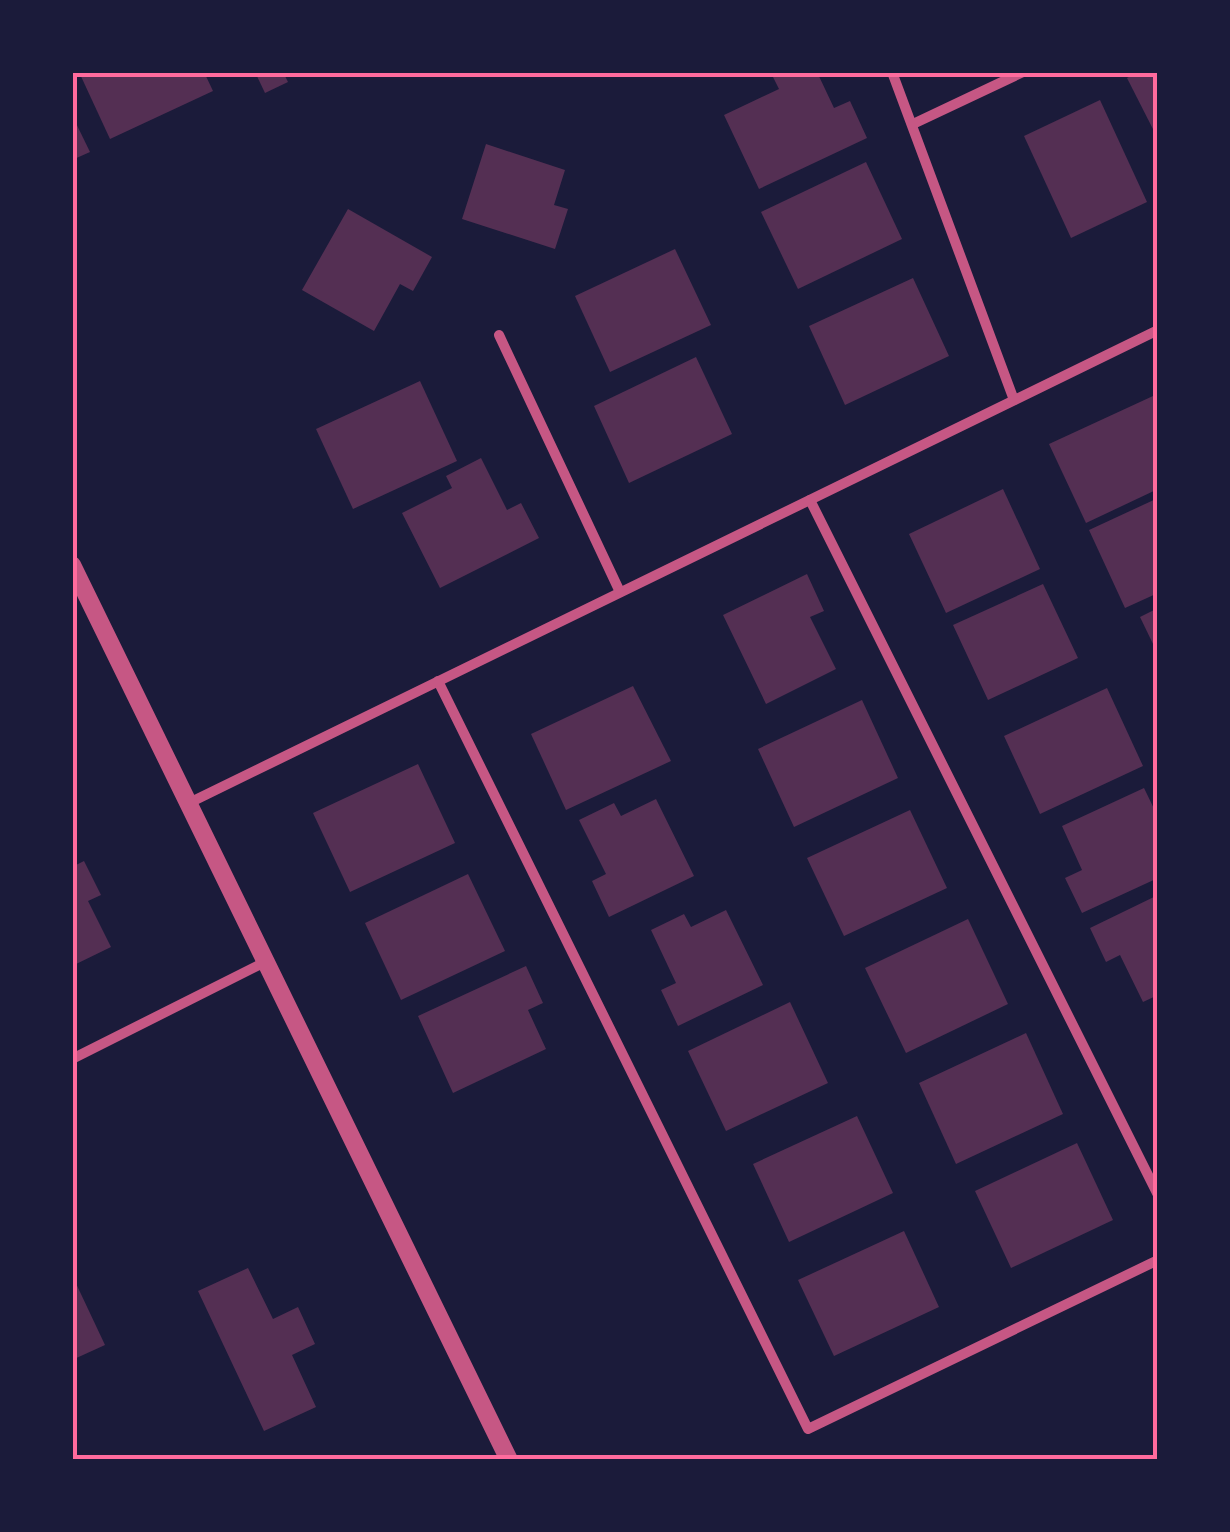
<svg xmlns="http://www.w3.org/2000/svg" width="1230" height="1532" font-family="Mulish,sans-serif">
<rect width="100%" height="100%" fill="#1b1b3a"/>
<!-- building -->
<g fill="#542f53">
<path d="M 79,72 L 204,72 L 213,91 L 110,139 Z"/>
<path d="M 255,72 L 283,72 L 288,82 L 265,93 Z"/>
<path d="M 778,72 L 817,72 L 834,108 L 850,101 L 867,138 L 759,189 L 724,115 L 779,89 L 772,75 Z"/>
<path d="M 1138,72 L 1158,72 L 1158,139 L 1127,78 Z"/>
<path d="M 1100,100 L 1147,202 L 1071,238 L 1024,136 Z"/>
<path d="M 72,115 L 90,152 L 72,160 Z"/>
<path d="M 486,144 L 565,170 L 554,205 L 568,209 L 555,249 L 462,219 Z"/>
<path d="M 866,162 L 902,239 L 798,289 L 761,212 Z"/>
<path d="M 348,209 L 432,257 L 413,291 L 400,284 L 374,331 L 302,290 Z"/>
<path d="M 675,249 L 711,325 L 610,372 L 575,296 Z"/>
<path d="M 913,278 L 949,356 L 845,405 L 809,326 Z"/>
<path d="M 696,357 L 732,434 L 629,483 L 594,406 Z"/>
<path d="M 420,381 L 457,461 L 353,509 L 316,429 Z"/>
<path d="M 1153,396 L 1158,405 L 1158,489 L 1086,523 L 1049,444 Z"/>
<path d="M 481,458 L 507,510 L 521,503 L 539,538 L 440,588 L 402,513 L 452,488 L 446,476 Z"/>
<path d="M 1003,489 L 1040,569 L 946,613 L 909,534 Z"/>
<path d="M 1158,498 L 1158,593 L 1125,608 L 1089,530 Z"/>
<path d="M 807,574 L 824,611 L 810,617 L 836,669 L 766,704 L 723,615 Z"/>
<path d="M 1043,584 L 1078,658 L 988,700 L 953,625 Z"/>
<path d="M 1158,608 L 1158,644 L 1154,646 L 1140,617 Z"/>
<path d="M 633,686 L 671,761 L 566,810 L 531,734 Z"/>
<path d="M 1107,688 L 1143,766 L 1040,814 L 1004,736 Z"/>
<path d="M 862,700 L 898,778 L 794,827 L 758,749 Z"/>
<path d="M 418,764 L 455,843 L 350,892 L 313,813 Z"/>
<path d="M 1144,788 L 1158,817 L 1158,878 L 1082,913 L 1065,878 L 1082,870 L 1062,826 Z"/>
<path d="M 656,799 L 694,876 L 609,917 L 592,881 L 606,874 L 579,820 L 614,803 L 621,816 Z"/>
<path d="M 910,810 L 947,888 L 844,936 L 807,858 Z"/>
<path d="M 84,861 L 101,895 L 88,901 L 111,947 L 72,966 L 72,867 Z"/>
<path d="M 468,874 L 505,951 L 401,1000 L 365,923 Z"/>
<path d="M 1158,895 L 1158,995 L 1143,1002 L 1120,955 L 1106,962 L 1090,928 Z"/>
<path d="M 726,910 L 763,985 L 678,1026 L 661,990 L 676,983 L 651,930 L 684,914 L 691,927 Z"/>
<path d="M 968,919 L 1008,1004 L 906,1053 L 865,968 Z"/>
<path d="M 526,966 L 543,1003 L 528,1010 L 546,1049 L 453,1093 L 418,1016 Z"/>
<path d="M 790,1002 L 828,1083 L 726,1131 L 688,1051 Z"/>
<path d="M 1026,1033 L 1063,1114 L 956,1164 L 919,1083 Z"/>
<path d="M 857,1116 L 893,1193 L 789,1242 L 753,1164 Z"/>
<path d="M 1077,1143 L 1113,1220 L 1011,1268 L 975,1191 Z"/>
<path d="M 904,1231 L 939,1307 L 834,1356 L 798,1280 Z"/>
<path d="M 248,1268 L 273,1319 L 298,1307 L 315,1344 L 292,1355 L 316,1407 L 264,1431 L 198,1291 Z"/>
<path d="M 72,1275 L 105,1345 L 72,1360 Z"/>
</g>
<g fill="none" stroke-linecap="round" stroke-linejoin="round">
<!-- minor -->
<g stroke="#c65784" stroke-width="10">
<path d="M 892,72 L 1014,400"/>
<path d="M 913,124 L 1023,72"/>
<path d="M 499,335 L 620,592"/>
<path d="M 810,500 L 1158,1195"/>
<path d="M 438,681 L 808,1429 L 1158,1260"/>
<path d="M 189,803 L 1158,330"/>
<path d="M 72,1059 L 265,962"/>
</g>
<!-- tertiary -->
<path stroke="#c65784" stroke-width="18" d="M 72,565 L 509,1460"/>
</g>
<!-- border -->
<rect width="1230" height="1532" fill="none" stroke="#1b1b3a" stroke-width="150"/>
<rect x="75" y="75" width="1080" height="1382" fill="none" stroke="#ff6b9d" stroke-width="4"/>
</svg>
